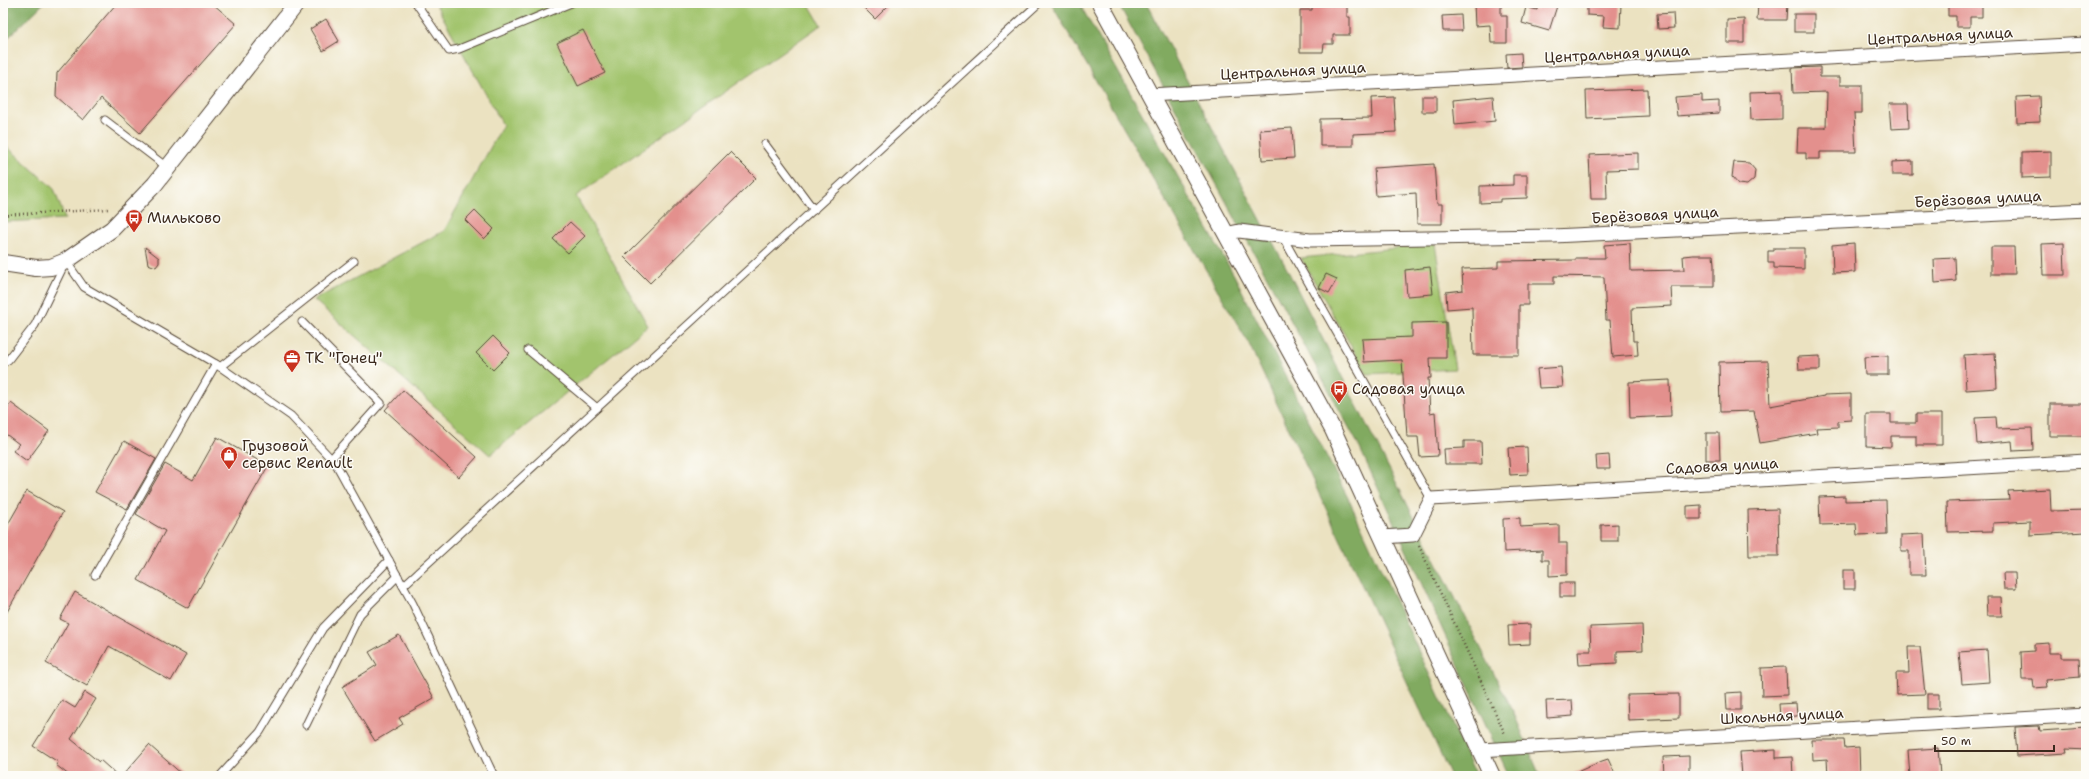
<svg xmlns="http://www.w3.org/2000/svg" width="2089" height="779" font-family="'Shantell Sans',sans-serif">
<rect width="100%" height="100%" fill="#fdfcf7"/>
<filter id="ink" filterUnits="userSpaceOnUse"><feTurbulence type="fractalNoise" baseFrequency=".025" numOctaves="2"/><feDisplacementMap in="SourceGraphic" scale="8" xChannelSelector="R" yChannelSelector="G"/><feConvolveMatrix kernelMatrix="1 2 1 2 8 2 1 2 1" color-interpolation-filters="sRGB"/></filter>
<filter id="wash" filterUnits="userSpaceOnUse"><feTurbulence type="fractalNoise" baseFrequency=".012" numOctaves="4" result="noise"/><feDisplacementMap in="SourceGraphic" scale="16" xChannelSelector="R" yChannelSelector="G"/><feGaussianBlur stdDeviation="0.9" result="paint"/><feColorMatrix in="noise" values="0 0 0 0 0 0 0 0 0 0 0 0 0 0 0 0 0 1.4 0 .05"/><feComposite in="paint" operator="in"/></filter>
<g filter="url(#wash)">
<rect width="100%" height="100%" fill="#ebe2c1"/>
<!-- green -->
<g fill="#a2c46d" stroke="#6e7746">
<path d="M 435,3 L 808,3 L 821,25 L 576,196 L 648,326 L 490,455 L 314,300 L 444,231 L 503,125 Z"/>
<path d="M 3,143 L 54,189 L 65,219 L 3,222 Z"/>
<path d="M 1435,244 L 1455,369 L 1367,374 L 1301,258 Z"/>
</g>
<!-- forest -->
<g fill="#81aa60" stroke="#5e6a3f">
<path d="M 3,3 L 44,3 L 9,37 L 3,32 Z"/>
<path d="M 1054,3 L 1079,3 L 1234,275 L 1350,502 L 1476,776 L 1451,776 L 1249,344 L 1052,5 Z"/>
<path d="M 1118,3 L 1146,3 L 1286,267 L 1512,709 L 1540,776 L 1509,776 L 1358,444 Z"/>
</g>
<g id="blocks">
<!-- building -->
<g fill="#e3908d">
<path d="M 117,3 L 212,3 L 236,24 L 140,133 L 101,98 L 83,120 L 56,96 L 57,73 Z"/>
<path d="M 859,3 L 891,3 L 875,19 Z"/>
<path d="M 1318,3 L 1347,3 L 1347,17 L 1350,17 L 1350,35 L 1333,35 L 1333,44 L 1324,44 L 1323,52 L 1300,52 L 1300,10 L 1312,10 L 1312,5 L 1318,5 Z"/>
<path d="M 1474,3 L 1501,3 L 1501,16 L 1507,16 L 1507,43 L 1491,43 L 1490,25 L 1475,26 Z"/>
<path d="M 1539,3 L 1557,6 L 1549,31 L 1522,23 L 1526,7 L 1537,10 Z"/>
<path d="M 1587,3 L 1621,3 L 1620,28 L 1603,27 L 1604,16 L 1587,15 Z"/>
<path d="M 1758,3 L 1787,3 L 1786,20 L 1757,20 Z"/>
<path d="M 1948,3 L 1982,3 L 1982,17 L 1970,17 L 1970,27 L 1956,27 L 1956,16 L 1948,16 Z"/>
<path d="M 1673,13 L 1674,28 L 1658,29 L 1657,14 Z"/>
<rect x="1794" y="14" width="20" height="18"/>
<path d="M 1461,15 L 1462,31 L 1443,31 L 1442,16 Z"/>
<path d="M 326,19 L 339,41 L 323,51 L 310,29 Z"/>
<path d="M 1744,19 L 1744,43 L 1727,43 L 1727,20 Z"/>
<path d="M 583,30 L 605,73 L 578,86 L 557,43 Z"/>
<path d="M 1521,53 L 1522,67 L 1507,68 L 1506,54 Z"/>
<path d="M 1820,67 L 1820,77 L 1840,77 L 1840,85 L 1862,85 L 1862,113 L 1854,113 L 1856,152 L 1820,152 L 1820,159 L 1806,159 L 1806,153 L 1797,153 L 1798,128 L 1826,128 L 1827,92 L 1793,93 L 1792,68 Z"/>
<path d="M 1647,89 L 1648,116 L 1587,119 L 1586,91 Z"/>
<path d="M 1782,91 L 1782,119 L 1751,120 L 1750,92 Z"/>
<path d="M 1702,95 L 1702,102 L 1719,101 L 1719,113 L 1677,116 L 1675,97 Z"/>
<rect x="1422" y="96" width="14" height="16"/>
<path d="M 1493,96 L 1495,121 L 1455,125 L 1453,100 Z"/>
<path d="M 2039,96 L 2040,122 L 2017,123 L 2016,97 Z"/>
<path d="M 1394,97 L 1396,132 L 1353,134 L 1353,146 L 1320,146 L 1320,119 L 1372,118 L 1371,98 Z"/>
<path d="M 1889,104 L 1908,104 L 1909,128 L 1891,129 Z"/>
<path d="M 1292,128 L 1294,158 L 1262,160 L 1260,130 Z"/>
<path d="M 2051,151 L 2051,177 L 2022,178 L 2022,152 Z"/>
<path d="M 730,152 L 756,178 L 650,283 L 624,257 Z"/>
<path d="M 1638,153 L 1638,169 L 1606,170 L 1607,199 L 1591,199 L 1589,155 Z"/>
<path d="M 1913,161 L 1913,175 L 1892,175 L 1892,162 Z"/>
<path d="M 1734,162 L 1749,163 L 1755,170 L 1754,179 L 1747,185 L 1738,184 L 1732,177 Z"/>
<path d="M 1434,164 L 1437,204 L 1442,204 L 1442,224 L 1417,224 L 1416,193 L 1376,196 L 1374,168 Z"/>
<path d="M 1513,175 L 1527,175 L 1527,198 L 1500,199 L 1500,202 L 1480,203 L 1480,186 L 1513,185 Z"/>
<path d="M 475,210 L 494,229 L 484,239 L 465,220 Z"/>
<path d="M 570,222 L 585,236 L 568,253 L 553,239 Z"/>
<path d="M 1630,243 L 1631,271 L 1684,270 L 1683,256 L 1693,255 L 1713,255 L 1714,265 L 1714,287 L 1671,287 L 1672,306 L 1632,308 L 1633,341 L 1637,341 L 1638,355 L 1613,357 L 1610,320 L 1606,320 L 1604,277 L 1554,276 L 1554,284 L 1528,284 L 1528,305 L 1519,305 L 1519,355 L 1473,355 L 1472,307 L 1447,309 L 1446,292 L 1463,290 L 1462,269 L 1498,268 L 1498,261 L 1576,260 L 1576,258 L 1605,258 L 1604,245 Z"/>
<path d="M 1854,243 L 1855,272 L 1833,273 L 1832,245 Z"/>
<path d="M 2064,243 L 2065,275 L 2043,275 L 2042,244 Z"/>
<path d="M 145,247 L 159,258 L 159,263 L 156,267 L 148,264 Z"/>
<path d="M 1991,247 L 2014,247 L 2015,274 L 1991,274 Z"/>
<path d="M 1774,248 L 1804,248 L 1804,269 L 1774,268 L 1774,263 L 1768,263 L 1768,251 L 1774,251 Z"/>
<path d="M 1955,258 L 1956,281 L 1935,283 L 1934,259 Z"/>
<path d="M 1430,267 L 1433,294 L 1407,296 L 1405,270 Z"/>
<path d="M 1326,274 L 1337,279 L 1329,293 L 1319,288 Z"/>
<path d="M 1446,322 L 1446,358 L 1430,358 L 1431,378 L 1428,378 L 1430,413 L 1435,412 L 1438,456 L 1420,457 L 1418,437 L 1407,437 L 1402,360 L 1364,362 L 1362,339 L 1412,337 L 1412,323 Z"/>
<path d="M 493,336 L 510,353 L 493,370 L 476,353 Z"/>
<path d="M 1995,353 L 1997,388 L 1966,390 L 1964,355 Z"/>
<path d="M 1820,356 L 1820,370 L 1799,370 L 1798,357 Z"/>
<path d="M 1888,356 L 1888,375 L 1865,375 L 1864,357 Z"/>
<path d="M 1768,361 L 1770,406 L 1824,396 L 1824,395 L 1851,394 L 1851,420 L 1838,421 L 1838,427 L 1816,428 L 1817,433 L 1760,443 L 1754,411 L 1720,412 L 1719,362 Z"/>
<path d="M 1561,367 L 1563,387 L 1539,388 L 1537,369 Z"/>
<path d="M 1670,380 L 1671,416 L 1630,418 L 1629,382 Z"/>
<path d="M 403,390 L 477,457 L 459,477 L 385,410 Z"/>
<path d="M 11,403 L 49,431 L 27,461 L 13,451 L 19,444 L 3,432 L 3,414 Z"/>
<rect x="2050" y="404" width="36" height="32"/>
<path d="M 1866,414 L 1891,414 L 1891,423 L 1916,423 L 1916,414 L 1942,414 L 1942,445 L 1916,445 L 1916,436 L 1891,436 L 1891,447 L 1866,446 Z"/>
<path d="M 1996,417 L 1997,429 L 2032,428 L 2033,450 L 2013,451 L 2012,441 L 1977,444 L 1975,418 Z"/>
<path d="M 1706,433 L 1719,433 L 1720,460 L 1706,460 Z"/>
<path d="M 217,437 L 268,466 L 188,608 L 138,580 L 165,531 L 136,514 L 165,464 L 193,480 Z"/>
<path d="M 124,441 L 156,459 L 127,509 L 95,492 Z"/>
<path d="M 1464,441 L 1481,441 L 1482,464 L 1445,464 L 1444,449 L 1464,448 Z"/>
<path d="M 1527,447 L 1528,474 L 1510,475 L 1508,448 Z"/>
<path d="M 1609,455 L 1610,469 L 1597,469 L 1596,456 Z"/>
<path d="M 2050,489 L 2051,511 L 2086,510 L 2086,532 L 2030,535 L 2030,521 L 1993,523 L 1993,531 L 1948,532 L 1947,502 L 2009,500 L 2008,491 Z"/>
<path d="M 27,491 L 63,512 L 3,619 L 3,533 Z"/>
<path d="M 1845,496 L 1845,501 L 1886,500 L 1887,534 L 1857,535 L 1856,524 L 1820,525 L 1819,497 Z"/>
<path d="M 1701,505 L 1701,519 L 1687,519 L 1687,506 Z"/>
<path d="M 1778,509 L 1779,556 L 1749,556 L 1748,510 Z"/>
<path d="M 1520,518 L 1520,527 L 1559,525 L 1559,543 L 1567,543 L 1567,575 L 1549,576 L 1549,560 L 1542,560 L 1542,550 L 1504,552 L 1503,519 Z"/>
<path d="M 1618,524 L 1618,541 L 1601,541 L 1601,525 Z"/>
<path d="M 1924,534 L 1926,575 L 1909,575 L 1909,551 L 1901,551 L 1901,535 Z"/>
<rect x="1843" y="570" width="12" height="19"/>
<path d="M 2003,573 L 2015,573 L 2016,589 L 2004,589 Z"/>
<rect x="1560" y="583" width="14" height="14"/>
<path d="M 75,592 L 186,655 L 171,681 L 109,646 L 87,686 L 46,663 L 68,623 L 60,619 Z"/>
<path d="M 1986,597 L 2001,597 L 2002,616 L 1987,616 Z"/>
<path d="M 1530,624 L 1530,644 L 1509,645 L 1508,625 Z"/>
<path d="M 1642,625 L 1643,650 L 1617,651 L 1617,663 L 1579,665 L 1578,651 L 1591,651 L 1590,627 Z"/>
<path d="M 399,635 L 434,698 L 399,718 L 403,724 L 375,741 L 342,687 L 377,665 L 369,652 Z"/>
<path d="M 2049,643 L 2049,653 L 2061,653 L 2061,658 L 2079,658 L 2080,677 L 2046,680 L 2047,687 L 2034,688 L 2033,679 L 2022,679 L 2021,652 L 2034,651 L 2034,644 Z"/>
<path d="M 1908,647 L 1920,647 L 1925,694 L 1897,695 L 1896,673 L 1909,673 Z"/>
<path d="M 1987,650 L 1989,682 L 1962,684 L 1959,652 Z"/>
<path d="M 1786,667 L 1787,695 L 1762,696 L 1761,668 Z"/>
<path d="M 85,692 L 96,699 L 71,739 L 99,762 L 100,760 L 118,776 L 70,776 L 56,765 L 58,762 L 33,746 L 62,700 L 75,708 Z"/>
<path d="M 1741,692 L 1741,710 L 1727,710 L 1726,693 Z"/>
<path d="M 1679,694 L 1679,718 L 1628,720 L 1627,695 Z"/>
<rect x="1927" y="694" width="12" height="15"/>
<path d="M 1572,700 L 1573,716 L 1547,718 L 1546,701 Z"/>
<path d="M 1796,703 L 1797,716 L 1780,717 L 1779,704 Z"/>
<path d="M 2039,726 L 2040,731 L 2086,728 L 2086,750 L 2066,749 L 2067,753 L 2017,756 L 2015,727 Z"/>
<path d="M 1812,740 L 1844,740 L 1845,748 L 1859,747 L 1860,776 L 1828,776 L 1827,759 L 1813,760 Z"/>
<path d="M 149,745 L 184,776 L 122,776 Z"/>
<path d="M 1938,748 L 1940,776 L 1910,776 L 1908,750 Z"/>
<path d="M 1776,750 L 1776,758 L 1792,757 L 1793,776 L 1742,776 L 1740,752 Z"/>
<path d="M 1689,756 L 1689,776 L 1664,776 L 1663,757 Z"/>
<path d="M 1608,759 L 1616,776 L 1568,776 L 1602,761 Z"/>
</g>
</g>
</g>
<g filter="url(#ink)">
<use href="#blocks" fill-opacity="0" stroke="#554636" stroke-width="1"/>
<g fill="none" stroke-linecap="round" stroke-linejoin="round">
<!-- service casing -->
<g stroke="#554636" stroke-width="9">
<g id="service">
<path d="M 416,3 L 449,51 L 459,49 L 571,3"/>
<path d="M 105,120 L 168,168"/>
<path d="M 765,144 L 814,210"/>
<path d="M 1282,236 L 1431,499"/>
<path d="M 66,261 L 84,287 L 216,364 L 291,416 L 336,464 L 413,604 L 494,776"/>
<path d="M 302,322 L 381,403 L 331,459"/>
<path d="M 528,350 L 597,408"/>
<path d="M 3,363 L 8,360 L 35,325 L 64,265"/>
<path d="M 220,367 L 354,261"/>
<path d="M 95,575 L 216,364"/>
<path d="M 403,586 L 1039,3"/>
<path d="M 306,725 L 360,614 L 398,576"/>
<path d="M 220,776 L 260,732 L 323,628 L 389,560"/>
</g>
</g>
<!-- minor casing -->
<g stroke="#554636" stroke-width="15">
<g id="minor">
<path d="M 1149,95 L 2086,44"/>
<path d="M 1225,234 L 1239,231 L 1310,240 L 1553,236 L 2086,210"/>
<path d="M 1382,537 L 1413,535 L 1431,499 L 2086,461"/>
<path d="M 1480,750 L 2086,715"/>
</g>
</g>
<!-- tertiary casing -->
<g stroke="#554636" stroke-width="18">
<g id="tertiary">
<path d="M 1100,3 L 1333,430 L 1492,776"/>
<path d="M 3,263 L 36,268 L 51,267 L 66,261 L 112,229 L 155,184 L 297,3"/>
</g>
</g>
<!-- path -->
<g stroke="#554636" stroke-width="2.5" stroke-dasharray="1 3" stroke-linecap="butt">
<path d="M 3,215 L 110,209"/>
<path d="M 1419,546 L 1505,734"/>
</g>
<!-- service -->
<use href="#service" stroke="#fff" stroke-width="7"/>
<!-- minor -->
<use href="#minor" stroke="#fff" stroke-width="13"/>
<!-- tertiary -->
<use href="#tertiary" stroke="#fff" stroke-width="16"/>
</g>
</g>
<!-- icons -->
<defs>
<g id="bus-pin" transform="scale(0.9)"><path d="M0 17L-7.5 6A9.5 9.5 0 1 1 7.5 6Z" fill="#c8321e" stroke="#fdfcf7"/><path d="M-5-6H5V4H4V6H2V4H-2V6H-4V4H-5ZM-3.5-4V0h7V-4ZM-3.5 1.2v1.5H-2V1.2ZM2 1.2v1.5H3.5V1.2Z" fill="#fff"/></g>
<g id="office-pin" transform="scale(0.9)"><path d="M0 17L-7.5 6A9.5 9.5 0 1 1 7.5 6Z" fill="#c8321e" stroke="#fdfcf7"/><path d="M-6-3h4V-5.5h4V-3h4V5H-6ZM-1-4.5V-3h2v-1.5ZM-6 0V1H6V0Z" fill="#fff"/></g>
<g id="shop-pin" transform="scale(0.9)"><path d="M0 17L-7.5 6A9.5 9.5 0 1 1 7.5 6Z" fill="#c8321e" stroke="#fdfcf7"/><path d="M-5-2.5h2.3a2.7 3.5 0 0 1 5.4 0H5L5.5 6h-11ZM-1.5-2.5h3a1.5 2.3 0 0 0-3 0Z" fill="#fff"/></g>
</defs>
<g fill-rule="evenodd">
<use href="#bus-pin" x="134" y="218"/>
<use href="#office-pin" x="292" y="358"/>
<use href="#bus-pin" x="1339" y="389"/>
<use href="#shop-pin" x="229" y="455"/>
</g>
<g text-anchor="middle" dominant-baseline="central" stroke-width="3" stroke-linejoin="round" paint-order="stroke">
<!-- street labels -->
<g font-size="15" fill="#3b2a1e" stroke="#fdfcf7">
<text transform="translate(1940 36) rotate(-3)">Центральная улица</text>
<text transform="translate(1617 54) rotate(-3)">Центральная улица</text>
<text transform="translate(1293 71) rotate(-3)">Центральная улица</text>
<text transform="translate(1978 199) rotate(-3)">Берёзовая улица</text>
<text transform="translate(1655 215) rotate(-3)">Берёзовая улица</text>
<text transform="translate(1722 466) rotate(-3)">Садовая улица</text>
<text transform="translate(1782 716) rotate(-3)">Школьная улица</text>
</g>
<!-- poi labels -->
<g font-size="15" fill="#3b2a1e" stroke="#fdfcf7" text-anchor="start">
<text x="147" y="218">Мильково</text>
<text x="305" y="358">ТК "Гонец"</text>
<text x="1352" y="389">Садовая улица</text>
<text x="242" y="446">Грузовой<tspan x="242" dy="17">сервис Renault</tspan></text>
</g>
</g>
<!-- margin -->
<rect width="2089" height="779" fill="none" stroke="#fdfcf7" stroke-width="16"/>
<!-- scale -->
<path d="M1935 745v6h119v-6" fill="none" stroke="#3b2a1e" stroke-width="2"/>
<text x="1941" y="745" font-size="12" fill="#3b2a1e" stroke="#fdfcf7" stroke-width="3" paint-order="stroke">50 m</text>
</svg>
